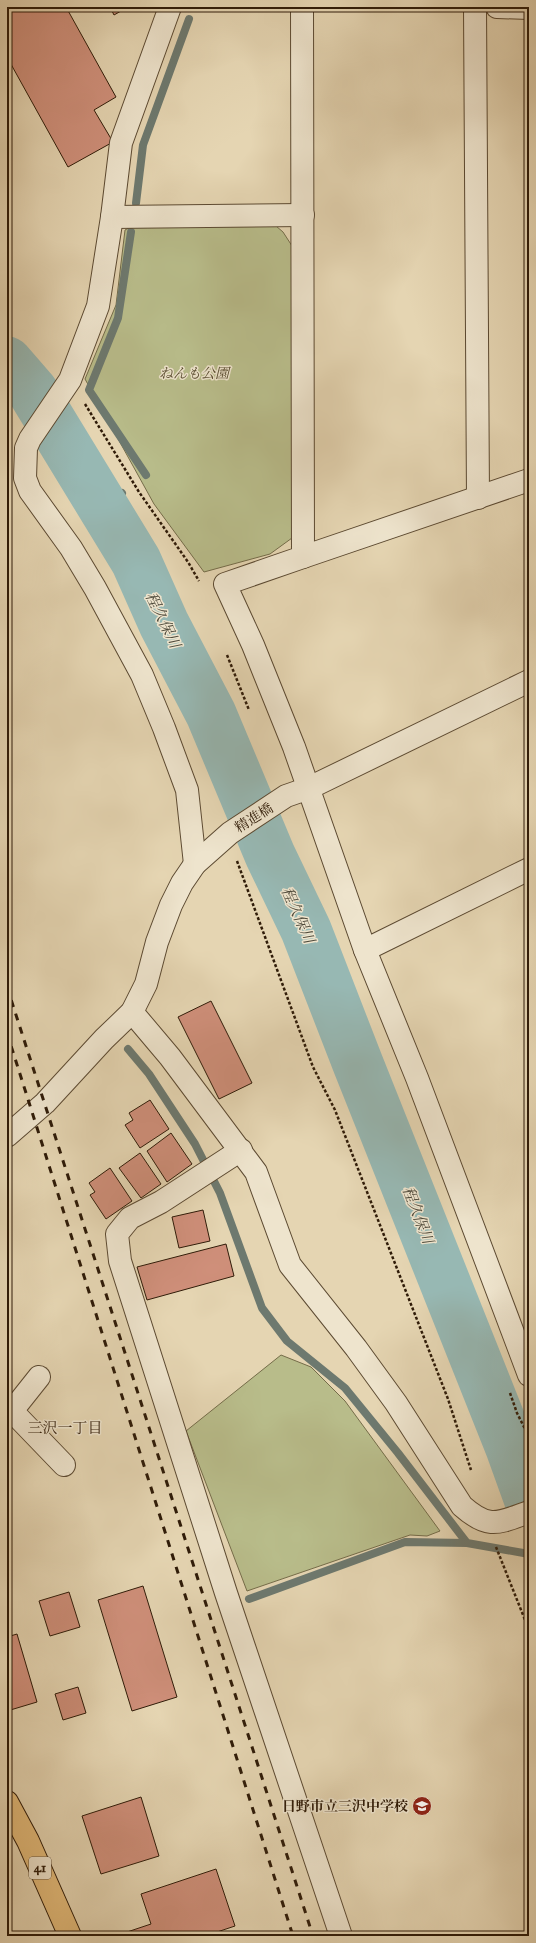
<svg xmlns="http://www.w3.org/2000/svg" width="536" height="1943" font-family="'IM FELL Great Primer','Noto Serif JP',serif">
<rect width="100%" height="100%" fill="#e5d5b2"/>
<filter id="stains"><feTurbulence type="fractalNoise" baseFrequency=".005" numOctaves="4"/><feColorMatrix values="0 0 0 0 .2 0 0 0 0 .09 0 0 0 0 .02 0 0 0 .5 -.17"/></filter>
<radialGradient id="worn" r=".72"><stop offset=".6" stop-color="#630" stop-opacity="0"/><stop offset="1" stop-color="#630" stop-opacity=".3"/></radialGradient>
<!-- park -->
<g fill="#b8bc8a" stroke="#746c49">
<path d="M 269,220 L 283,232 L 294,249 L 292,538 L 270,554 L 204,572 L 154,504 L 85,379 L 116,305 L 125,230 L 138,223 Z"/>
<path d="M 281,1355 L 311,1367 L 345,1401 L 440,1531 L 427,1536 L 410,1535 L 247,1591 L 186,1431 Z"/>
</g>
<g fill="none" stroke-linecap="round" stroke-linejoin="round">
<!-- stream -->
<g stroke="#6d796f" stroke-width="8">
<path d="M 136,203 L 143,145 L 189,19"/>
<path d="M 131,232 L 118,318 L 89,390 L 146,475"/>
<path d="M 103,507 L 122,493"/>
<path d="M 128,1049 L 149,1074 L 195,1144 L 220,1193 L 262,1308 L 287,1341 L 345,1388 L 398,1453 L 467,1543 L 529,1554"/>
<path d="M 249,1599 L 405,1542 L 467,1543"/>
</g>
<!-- river -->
<path stroke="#97b8b3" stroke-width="51" d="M 7,362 L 33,392 L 136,561 L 164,624 L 211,714 L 270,855 L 306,930 L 358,1064 L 511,1448 L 529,1498"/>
</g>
<!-- building -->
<g fill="#cf8f7a" stroke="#2f1b08">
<path d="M 7,7 L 66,7 L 116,97 L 94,110 L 113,142 L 68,167 L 7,57 Z"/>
<path d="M 110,7 L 128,7 L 114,15 Z"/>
<path d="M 211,1001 L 252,1083 L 219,1099 L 178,1017 Z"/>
<path d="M 150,1100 L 169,1129 L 140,1148 L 125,1125 L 133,1120 L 129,1113 Z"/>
<path d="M 171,1133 L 192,1164 L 167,1182 L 147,1151 Z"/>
<path d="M 140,1153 L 161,1184 L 141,1198 L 119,1168 Z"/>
<path d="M 110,1168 L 132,1201 L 106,1219 L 90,1195 L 95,1192 L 89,1183 Z"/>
<path d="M 203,1210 L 210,1241 L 179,1248 L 172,1217 Z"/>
<path d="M 226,1244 L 234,1276 L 147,1300 L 137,1267 Z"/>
<path d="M 143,1586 L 177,1697 L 132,1711 L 98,1600 Z"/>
<path d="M 69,1592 L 80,1627 L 50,1636 L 39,1601 Z"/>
<path d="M 17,1634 L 37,1702 L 7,1711 L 7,1636 L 7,1637 Z"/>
<path d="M 78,1687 L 86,1713 L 63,1720 L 55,1694 Z"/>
<path d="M 141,1797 L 159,1856 L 101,1874 L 82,1816 Z"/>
<path d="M 216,1869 L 235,1926 L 205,1936 L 129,1936 L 127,1932 L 151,1924 L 141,1894 Z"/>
</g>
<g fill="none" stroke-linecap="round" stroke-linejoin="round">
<!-- minor casing -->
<g stroke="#5c4a32" stroke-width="24">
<g id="minor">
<path d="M 170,7 L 121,143 L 112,217 L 98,306 L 70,380 L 30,439 L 26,448 L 25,478 L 30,491 L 71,548 L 95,588 L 142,675 L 164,728 L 187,790 L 195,864"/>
<path d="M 302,7 L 303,557 L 225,584 L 253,645 L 294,747 L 365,950 L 417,1078 L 529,1375"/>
<path d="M 475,7 L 478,498"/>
<path d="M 497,7 L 529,8"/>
<path d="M 112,217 L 303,215"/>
<path d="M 303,557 L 529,480"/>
<path d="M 365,950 L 529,869"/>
<path d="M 132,1012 L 170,1057 L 256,1172 L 290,1265 L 356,1348 L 396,1403 L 462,1506 C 489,1530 498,1523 529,1512"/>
<path d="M 7,1136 L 45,1103 L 104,1039 L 132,1012 L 146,984 L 157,942 L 171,905 L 182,883 L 195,864 L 230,833 L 286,796 L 309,788 L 529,681"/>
<path d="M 241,1150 L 161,1202 L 130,1218 L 117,1234 L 120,1261 L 226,1593 L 341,1936"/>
<path d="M 7,1408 L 12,1411 L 64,1465"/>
<path d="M 12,1411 L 39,1377"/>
</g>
</g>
<!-- primary casing -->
<g stroke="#2f1b08" stroke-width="24">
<path id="primary" d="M 7,1802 L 28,1841 L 70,1936"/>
</g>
<!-- path -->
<g stroke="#2f1b08" stroke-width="2.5" stroke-dasharray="3 2" stroke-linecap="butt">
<path d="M 85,404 L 139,492 L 188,562 L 199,581"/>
<path d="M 227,655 L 249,710"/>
<path d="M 237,861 L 313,1067 L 335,1110 L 448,1399 L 471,1470"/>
<path d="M 510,1393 L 517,1413 L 529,1437"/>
<path d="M 496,1547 L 529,1630"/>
</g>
<!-- minor -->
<use href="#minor" stroke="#eee4cd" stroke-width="22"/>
<!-- primary -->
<use href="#primary" stroke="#e2ba79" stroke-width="22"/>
<!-- rail -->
<g stroke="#2f1b08" stroke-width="3" stroke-dasharray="7 7" stroke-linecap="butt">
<path d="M 7,987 L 313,1936"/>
<path d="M 7,1033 L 293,1936"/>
</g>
</g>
<!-- icons -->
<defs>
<g id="school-disc" transform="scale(1)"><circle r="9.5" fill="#8f2418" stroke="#eee4cd"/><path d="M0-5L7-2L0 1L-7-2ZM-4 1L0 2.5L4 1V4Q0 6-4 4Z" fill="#fff"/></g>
</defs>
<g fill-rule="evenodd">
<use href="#school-disc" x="422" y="1806"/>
</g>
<g text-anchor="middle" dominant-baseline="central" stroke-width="3" stroke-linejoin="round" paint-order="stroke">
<!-- shield labels -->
<rect fill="#eee4cd" stroke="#685743" stroke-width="1" x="29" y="1857" width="22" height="22" rx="3"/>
<g font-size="13" font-weight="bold" fill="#2f1b08">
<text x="40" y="1868">41</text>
</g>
<!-- park labels -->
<g font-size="14" font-style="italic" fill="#584b2f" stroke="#eee4cd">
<text x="194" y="373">ねんも公園</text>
</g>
<!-- street labels -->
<g font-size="14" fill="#2f1b08" stroke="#eee4cd">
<text transform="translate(254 818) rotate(-32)">精進橋</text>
</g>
<!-- poi labels -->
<g font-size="14" font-weight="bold" fill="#2f1b08" stroke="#eee4cd" text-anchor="end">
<text x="408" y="1806">日野市立三沢中学校</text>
</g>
<!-- water labels -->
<g font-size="15" font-style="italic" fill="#4e4a3b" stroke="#eee4cd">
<text transform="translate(163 620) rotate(64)">程久保川</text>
<text transform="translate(298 915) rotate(66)">程久保川</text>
<text transform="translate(418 1215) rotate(69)">程久保川</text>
</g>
<!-- neighbourhood labels -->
<g font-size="15" fill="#2f1b08" stroke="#eee4cd">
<text x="65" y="1428">三沢一丁目</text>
</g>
</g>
<!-- margin -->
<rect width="536" height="1943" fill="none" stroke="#e5d5b2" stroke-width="24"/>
<rect x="8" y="8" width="520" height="1927" fill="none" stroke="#2f1b08" stroke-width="2"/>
<rect x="12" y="12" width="512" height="1919" fill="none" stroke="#2f1b08"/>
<rect width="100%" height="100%" filter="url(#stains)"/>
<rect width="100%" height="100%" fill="url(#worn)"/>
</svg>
